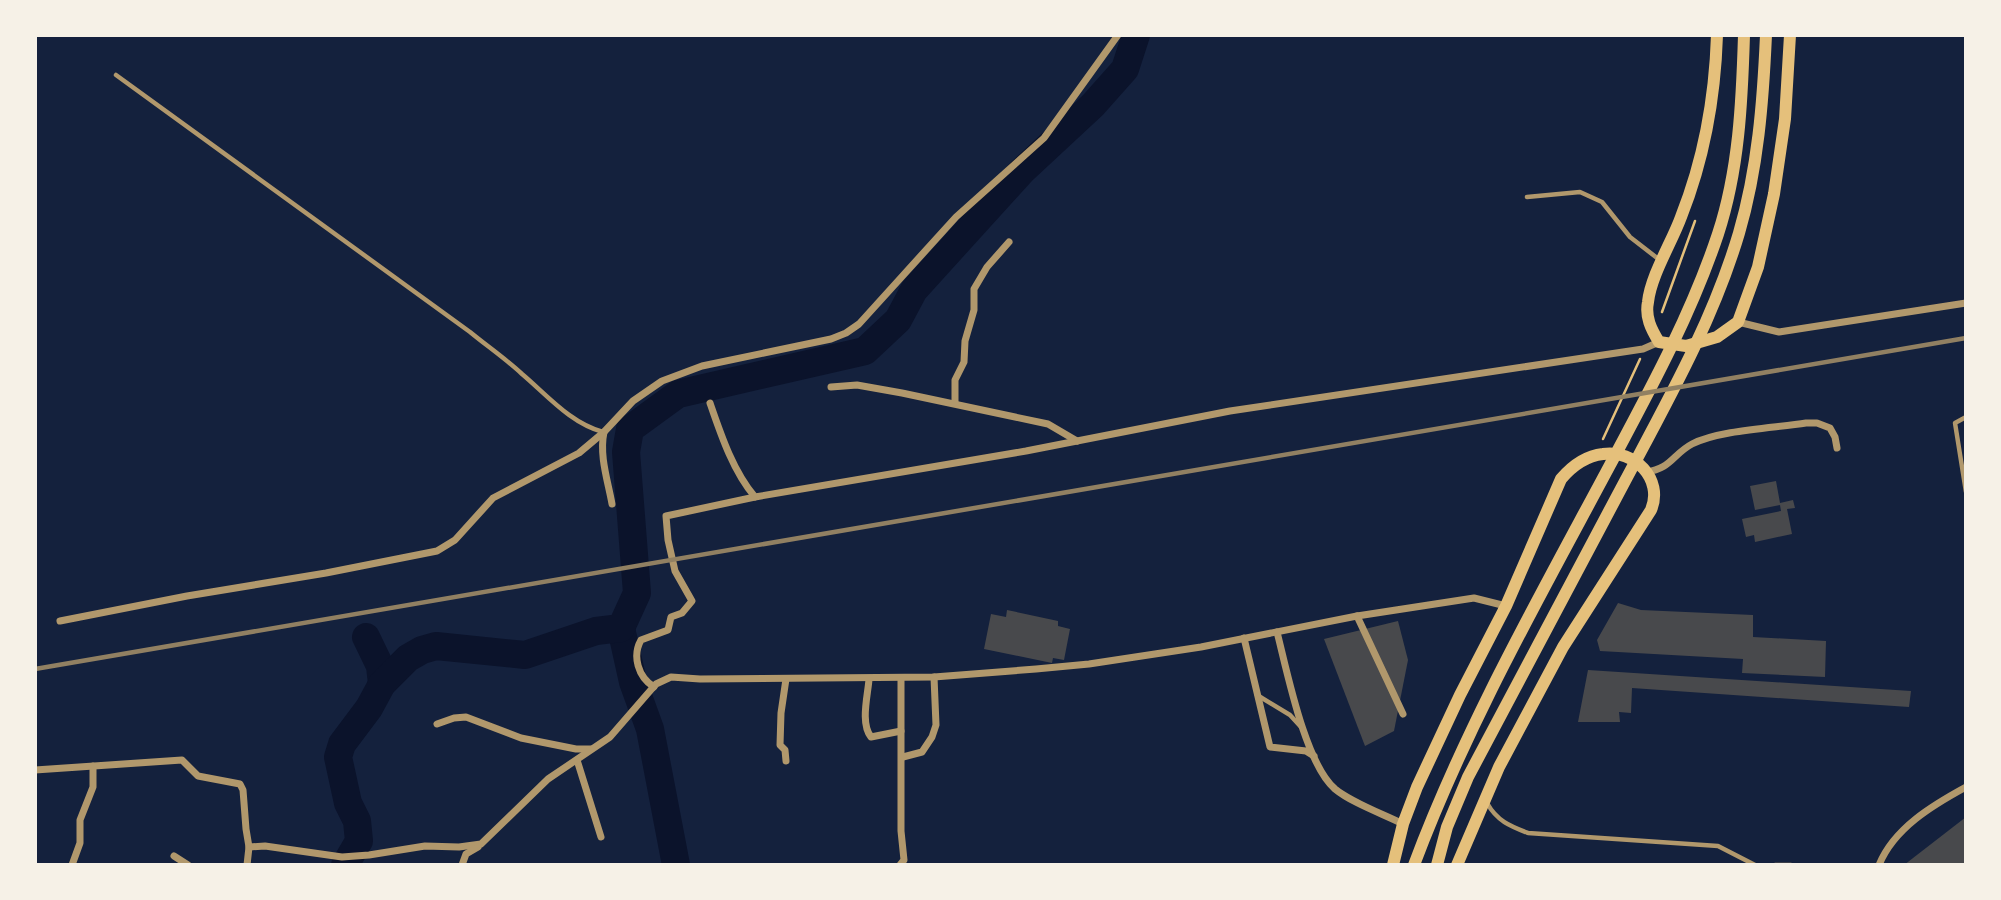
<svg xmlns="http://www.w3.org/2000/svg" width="2001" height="900" font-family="'Fira Sans Condensed',sans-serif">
<rect width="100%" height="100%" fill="#14213d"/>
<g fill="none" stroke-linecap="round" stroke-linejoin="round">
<!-- river -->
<g stroke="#0b132b" stroke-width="28">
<path d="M 621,628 L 633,682 L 650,729 L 676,865"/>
<path d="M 366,637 L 380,666 L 382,684"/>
<path d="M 345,865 L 359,841 L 357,821 L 348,803 L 338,757 L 342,744 L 369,708 L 382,684 L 408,658 L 422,650 L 436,646 L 525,655 L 596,631 L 621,628 L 637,593 L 626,452 L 630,429 L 678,394 L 865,351 L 898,320 L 914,290 L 1022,171 L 1093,105 L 1125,69 L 1136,35"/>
</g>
</g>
<!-- building -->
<g fill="#48494c">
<path d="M 1776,481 L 1780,503 L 1793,500 L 1795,508 L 1787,509 L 1792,534 L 1755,542 L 1754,535 L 1746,537 L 1742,519 L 1781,511 L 1780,505 L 1755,510 L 1750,486 Z"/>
<path d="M 1618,603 L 1641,610 L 1753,615 L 1753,637 L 1826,641 L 1825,677 L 1742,673 L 1743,659 L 1600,651 L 1597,640 Z"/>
<path d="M 1007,610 L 1058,621 L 1058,626 L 1070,629 L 1064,660 L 1053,658 L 1052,663 L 984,649 L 991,614 L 1006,617 Z"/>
<path d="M 1398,621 L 1408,660 L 1394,731 L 1365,746 L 1324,639 Z"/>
<path d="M 1588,670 L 1911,691 L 1909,707 L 1632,688 L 1631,713 L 1619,712 L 1620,722 L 1578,722 Z"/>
<path d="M 1966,817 L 1966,865 L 1904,865 Z"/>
</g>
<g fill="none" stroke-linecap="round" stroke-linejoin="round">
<!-- path -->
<g stroke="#e5c07b" stroke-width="2.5">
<path d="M 1662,312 L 1695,221"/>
<path d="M 1603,439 L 1640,359"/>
</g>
<!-- service -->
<g stroke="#b1986c" stroke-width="4.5">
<path d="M 116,75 L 470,332 C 487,346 506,359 522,374 C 547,395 570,423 603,432"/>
<path d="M 1527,197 L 1580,192 L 1602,202 L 1630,237 L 1661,261"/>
<path d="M 1966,417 L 1955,423 L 1966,492"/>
<path d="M 1257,695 L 1290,715 L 1301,727"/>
<path d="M 1487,803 C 1497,821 1510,826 1528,833 L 1718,846 L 1755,865"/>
<path d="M 1775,865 L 1791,865"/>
</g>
<!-- minor -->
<g stroke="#b1986c" stroke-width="7">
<path d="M 1738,322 L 1779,332 L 1966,303"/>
<path d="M 831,387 L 857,385 L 902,393 L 1048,424 L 1077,441"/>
<path d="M 710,403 C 721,435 733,471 755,497 L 1026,451 L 1230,411 L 1643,349 L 1659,342"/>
<path d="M 955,403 L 955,380 L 964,362 L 965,341 L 974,310 L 974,289 L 987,267 L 1009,242"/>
<path d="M 604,432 C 599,456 608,481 612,504"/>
<path d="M 1646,472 C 1671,469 1673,454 1692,444 C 1719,430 1774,428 1806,423 L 1817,423 L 1830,428 L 1835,437 L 1837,448"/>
<path d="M 1357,616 L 1403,714"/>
<path d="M 60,621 L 187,596 L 326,573 L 437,551 L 455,540 L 493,498 L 579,453 L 604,432 L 633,401 L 662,381 L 702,366 L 831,339 L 846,333 L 859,324 L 956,217 L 1044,138 L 1118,35"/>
<path d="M 1277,632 C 1287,671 1305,763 1335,789 C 1352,803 1383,814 1403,824"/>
<path d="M 1244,638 L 1270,747 L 1306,751 L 1314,756"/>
<path d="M 786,679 L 781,713 L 780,745 L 785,750 L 786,761"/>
<path d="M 869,679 C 868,695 860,723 871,737 L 901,731"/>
<path d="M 654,687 C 638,677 632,656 641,640 L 668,630 L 671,617 L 682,613 L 692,601 L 675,571 L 668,540 L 666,516 L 755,497"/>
<path d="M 437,724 L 454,718 L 466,717 L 521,738 L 576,749 L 591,749"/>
<path d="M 903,757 L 922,752 L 932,737 L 936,725 L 934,677"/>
<path d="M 577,760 L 601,837"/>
<path d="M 35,770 L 182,760 L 198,776 L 240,784 L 243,790 L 246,829 L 249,847 L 247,865"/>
<path d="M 249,847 L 265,846 L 342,857 L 369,855 L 425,846 L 459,847 L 481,844 L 548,779 L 610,737 L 656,684 L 671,677 L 700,679 L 934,677 L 1036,669 L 1089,664 L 1201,647 L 1357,616 L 1474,598 L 1506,606"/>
<path d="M 174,856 L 188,865"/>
<path d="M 72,865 L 80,843 L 80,820 L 93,787 L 93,766"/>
<path d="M 462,865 L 466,854 L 478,847"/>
<path d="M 900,865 L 904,860 L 901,831 L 901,678"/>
<path d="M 1879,865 C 1894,828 1933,805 1966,787"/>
</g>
<!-- secondary -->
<g stroke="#e5c07b" stroke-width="12">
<path d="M 1717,35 C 1715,98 1704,159 1681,217 C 1672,242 1651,275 1648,302 C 1645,317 1651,329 1659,342 L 1686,346 L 1717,337 L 1738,322 L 1758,267 L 1774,194 L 1785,119 L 1790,35"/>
<path d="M 1393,865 L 1403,824 L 1417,787 L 1460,695 L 1506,606 L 1561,479 C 1572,466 1585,456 1603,454 C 1634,449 1664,479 1651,510 L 1563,647 L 1499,767 L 1457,865"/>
<path d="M 1414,865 C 1466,726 1540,596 1610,465 C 1650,390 1691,315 1718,234 C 1739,170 1742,102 1744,35"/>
<path d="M 1437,865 L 1447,827 L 1468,777 C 1520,679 1572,581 1624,483 C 1667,402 1713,321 1739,233 C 1758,168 1763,102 1766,35"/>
</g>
<!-- rail -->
<path stroke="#918062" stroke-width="4.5" d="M 35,669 L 1966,338"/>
</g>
<!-- border -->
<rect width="2001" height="900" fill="none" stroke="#f6f1e7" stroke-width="74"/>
</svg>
